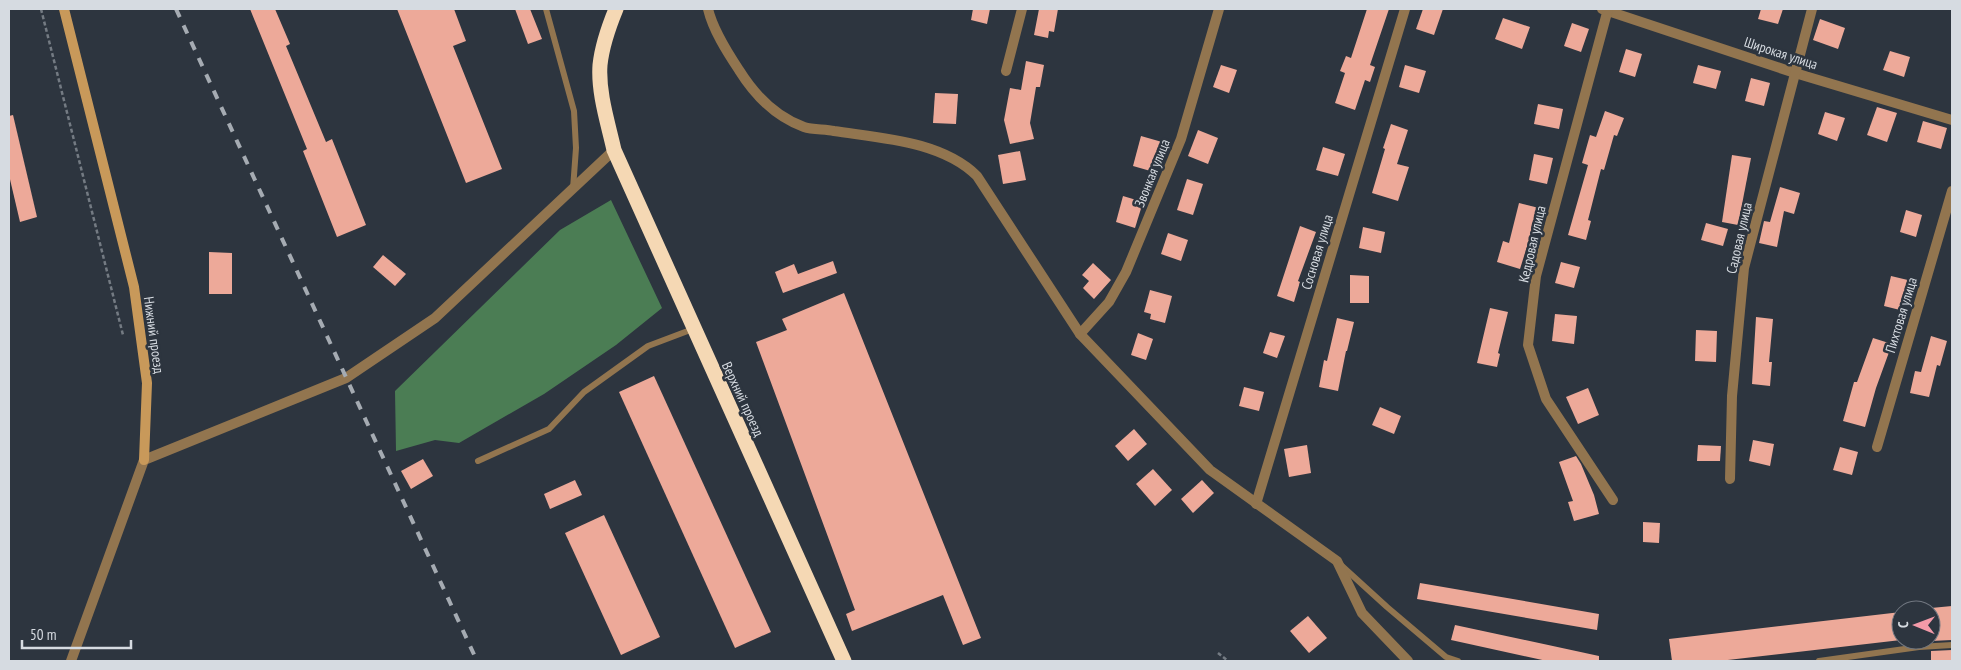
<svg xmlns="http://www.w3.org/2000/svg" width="1961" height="670" font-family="'PT Sans Narrow',sans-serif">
<rect width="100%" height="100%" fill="#2d353f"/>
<!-- forest -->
<path fill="#4b7d54" d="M 611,200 L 662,308 L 616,345 L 544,394 L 459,443 L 435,440 L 396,451 L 395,391 L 560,230 Z"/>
<!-- building -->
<g fill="#eda999">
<path d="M 250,9 L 275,9 L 290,44 L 286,46 L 326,142 L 332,139 L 366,225 L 337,237 L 303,151 L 307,149 Z"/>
<path d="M 397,9 L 454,9 L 466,41 L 453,46 L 502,169 L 466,183 Z"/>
<path d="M 515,9 L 530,9 L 542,39 L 528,44 Z"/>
<path d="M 973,9 L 990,9 L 987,24 L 971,20 Z"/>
<path d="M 1039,9 L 1058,9 L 1054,32 L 1049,31 L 1048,38 L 1034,35 Z"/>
<path d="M 1367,9 L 1389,9 L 1370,65 L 1375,67 L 1370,82 L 1365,80 L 1355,110 L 1335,103 L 1345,73 L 1340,71 L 1346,56 L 1351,58 Z"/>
<path d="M 1423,9 L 1443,9 L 1434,35 L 1416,29 Z"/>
<path d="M 1761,9 L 1783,9 L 1778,24 L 1758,19 Z"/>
<path d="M 1503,18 L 1530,27 L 1522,49 L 1495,39 Z"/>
<path d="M 1820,19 L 1845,28 L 1838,49 L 1813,40 Z"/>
<path d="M 1572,23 L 1589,29 L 1581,52 L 1564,46 Z"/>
<path d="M 1626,49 L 1642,54 L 1635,77 L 1619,72 Z"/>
<path d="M 1890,51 L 1910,57 L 1904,77 L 1883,70 Z"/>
<path d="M 1026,61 L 1044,65 L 1040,87 L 1036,87 L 1030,123 L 1034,139 L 1010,144 L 1004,120 L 1010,88 L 1021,90 Z"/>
<path d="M 1221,65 L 1237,70 L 1229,93 L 1213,87 Z"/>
<path d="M 1405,65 L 1426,71 L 1419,93 L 1399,87 Z"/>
<path d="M 1698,65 L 1721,71 L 1716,89 L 1693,83 Z"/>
<path d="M 1751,78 L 1770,83 L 1764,106 L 1745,101 Z"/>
<path d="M 935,93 L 958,94 L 956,124 L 933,123 Z"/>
<path d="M 1538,104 L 1563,109 L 1559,129 L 1534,124 Z"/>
<path d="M 1877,107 L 1897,113 L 1887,142 L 1867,135 Z"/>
<path d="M 1605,111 L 1624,118 L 1617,136 L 1614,135 L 1604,170 L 1601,169 L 1588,220 L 1591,221 L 1586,240 L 1568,235 L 1588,165 L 1582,163 L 1590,135 L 1596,137 Z"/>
<path d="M 1825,112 L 1845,118 L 1837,141 L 1818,134 Z"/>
<path d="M 13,115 L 37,217 L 20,222 L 9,175 L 9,116 Z"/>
<path d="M 1923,121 L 1947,128 L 1941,149 L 1917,142 Z"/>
<path d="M 1391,124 L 1408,130 L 1397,164 L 1409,167 L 1398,201 L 1372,193 L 1385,149 L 1383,148 Z"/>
<path d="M 1198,130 L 1218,138 L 1208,164 L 1188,156 Z"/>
<path d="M 1141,136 L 1162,142 L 1154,172 L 1133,166 Z"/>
<path d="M 1323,147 L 1345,154 L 1338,176 L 1316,170 Z"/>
<path d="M 1020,151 L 1026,180 L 1003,184 L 998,155 Z"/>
<path d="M 1534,154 L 1553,158 L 1547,184 L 1529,180 Z"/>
<path d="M 1732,155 L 1751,158 L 1738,225 L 1722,222 Z"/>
<path d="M 1187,179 L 1203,184 L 1193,215 L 1177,210 Z"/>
<path d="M 1780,187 L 1800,193 L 1794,214 L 1784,211 L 1777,247 L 1759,243 L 1764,221 L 1770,222 Z"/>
<path d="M 1123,196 L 1143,202 L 1135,228 L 1116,222 Z"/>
<path d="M 1519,203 L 1539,208 L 1520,269 L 1497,262 L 1503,241 L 1509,243 Z"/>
<path d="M 1906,210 L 1922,215 L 1916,237 L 1900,232 Z"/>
<path d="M 1706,223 L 1728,229 L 1723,246 L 1701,240 Z"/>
<path d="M 1300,226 L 1316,232 L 1298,281 L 1300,282 L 1294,302 L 1277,296 Z"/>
<path d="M 1363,227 L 1385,232 L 1381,253 L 1359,248 Z"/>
<path d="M 1168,233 L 1188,240 L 1181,261 L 1161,254 Z"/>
<path d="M 209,252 L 232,253 L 232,294 L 209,294 Z"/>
<path d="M 383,255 L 406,274 L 395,286 L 373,267 Z"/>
<path d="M 833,261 L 837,273 L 783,293 L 775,272 L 794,264 L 798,274 Z"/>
<path d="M 1561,262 L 1580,267 L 1574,288 L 1555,283 Z"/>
<path d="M 1093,263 L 1111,280 L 1094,299 L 1083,288 L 1089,281 L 1082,275 Z"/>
<path d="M 1350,275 L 1369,276 L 1369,303 L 1350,303 Z"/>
<path d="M 1891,276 L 1912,281 L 1904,311 L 1884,306 Z"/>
<path d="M 1150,290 L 1172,296 L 1165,323 L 1150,319 L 1151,314 L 1144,312 Z"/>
<path d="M 844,293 L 981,638 L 963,645 L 943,595 L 852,631 L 846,614 L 855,610 L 756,342 L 787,330 L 782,319 Z"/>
<path d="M 1490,308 L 1508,312 L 1498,353 L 1500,354 L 1497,367 L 1477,363 Z"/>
<path d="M 1555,314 L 1577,316 L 1574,344 L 1552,341 Z"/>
<path d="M 1756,317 L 1773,319 L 1769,362 L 1772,362 L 1770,386 L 1752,384 Z"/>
<path d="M 1337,318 L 1354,322 L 1347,351 L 1346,351 L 1338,391 L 1319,387 L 1324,360 L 1327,361 Z"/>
<path d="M 1696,330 L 1717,331 L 1716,362 L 1695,361 Z"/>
<path d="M 1270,332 L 1285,336 L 1277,358 L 1263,353 Z"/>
<path d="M 1138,333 L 1153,339 L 1146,360 L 1131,355 Z"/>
<path d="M 1931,336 L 1947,341 L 1940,366 L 1937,365 L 1929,397 L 1910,393 L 1915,371 L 1921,372 Z"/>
<path d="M 1873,338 L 1892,344 L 1876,388 L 1865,427 L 1843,421 L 1854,382 L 1857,382 Z"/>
<path d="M 654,376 L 771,632 L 735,648 L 619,392 Z"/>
<path d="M 1244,387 L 1264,392 L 1259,411 L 1239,406 Z"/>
<path d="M 1588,388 L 1599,415 L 1578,424 L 1566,397 Z"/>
<path d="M 1380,407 L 1401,416 L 1394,434 L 1372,425 Z"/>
<path d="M 1134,429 L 1147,444 L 1128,461 L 1115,446 Z"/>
<path d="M 1753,440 L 1774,444 L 1770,466 L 1749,461 Z"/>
<path d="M 1307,445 L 1311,473 L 1289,477 L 1284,449 Z"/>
<path d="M 1698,445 L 1721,446 L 1720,461 L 1697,461 Z"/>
<path d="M 1840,447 L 1858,452 L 1852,475 L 1833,470 Z"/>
<path d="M 1576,456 L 1581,464 L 1594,495 L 1599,514 L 1574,521 L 1568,502 L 1573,501 L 1559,462 Z"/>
<path d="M 423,459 L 433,476 L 411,489 L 401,471 Z"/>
<path d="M 1153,469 L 1172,490 L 1155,506 L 1136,484 Z"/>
<path d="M 575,480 L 582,495 L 550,509 L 544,494 Z"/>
<path d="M 1202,480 L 1214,493 L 1193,513 L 1181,499 Z"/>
<path d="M 604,515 L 660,637 L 621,655 L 565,533 Z"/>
<path d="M 1643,522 L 1660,523 L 1659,543 L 1643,542 Z"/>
<path d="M 1420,583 L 1599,614 L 1597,630 L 1417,599 Z"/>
<path d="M 1952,606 L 1952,640 L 1931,641 L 1931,608 Z"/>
<path d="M 1901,612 L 1901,640 L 1719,661 L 1672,661 L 1669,639 Z"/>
<path d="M 1308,616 L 1327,638 L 1309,653 L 1290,631 Z"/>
<path d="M 1455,625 L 1599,656 L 1599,661 L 1547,661 L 1451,640 Z"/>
<path d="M 1952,650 L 1952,661 L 1931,661 L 1931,651 Z"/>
</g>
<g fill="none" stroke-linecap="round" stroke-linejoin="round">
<!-- path -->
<g stroke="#747b83" stroke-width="2.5" stroke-dasharray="4 2.5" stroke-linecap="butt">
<path d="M 41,9 L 123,335"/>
<path d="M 1218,653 L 1228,661"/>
</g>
<!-- lane -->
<g stroke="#92754f" stroke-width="6">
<path d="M 546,9 L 574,111 L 576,148 L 573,189"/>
<path d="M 478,461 L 549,429 L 584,392 L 648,346 L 693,329"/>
<path d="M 1342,566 L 1387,607 L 1446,657 L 1458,661"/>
<path d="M 1819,661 L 1919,647 L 1952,645"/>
</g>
<!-- street -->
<g stroke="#92754f" stroke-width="10">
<path d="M 708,9 C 713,30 727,52 739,70 C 754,94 776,117 804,127 C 813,130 825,129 834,131 C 880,138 942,141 977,176 L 1080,334 L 1210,470 L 1337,561 L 1362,613 L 1408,661"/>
<path d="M 1602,9 L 1795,73 L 1952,120"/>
<path d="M 1608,9 L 1536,276 L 1528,345 L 1546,399 L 1613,500"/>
<path d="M 1006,71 L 1022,9"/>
<path d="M 1080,334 L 1109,302 L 1126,272 L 1181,139 L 1219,9"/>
<path d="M 1877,447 L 1952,191"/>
<path d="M 1730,479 L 1732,396 L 1744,268 L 1812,9"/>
<path d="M 1256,504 L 1405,9"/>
<path d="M 71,661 L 144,460 L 346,378 L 435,318 L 614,150"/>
</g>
<!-- secondary -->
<path stroke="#c8995a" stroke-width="10" d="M 64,9 L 134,287 L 147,383 L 144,460"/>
<!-- highway -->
<path stroke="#f5d8b4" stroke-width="15" d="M 616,9 C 609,26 602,46 600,65 C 598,93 608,123 614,150 L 844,661"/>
<!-- rail -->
<path stroke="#a5abb2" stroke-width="4" stroke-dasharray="9 9" stroke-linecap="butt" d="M 176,9 L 477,661"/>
</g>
<g text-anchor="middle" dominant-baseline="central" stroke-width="5" stroke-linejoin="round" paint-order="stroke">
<!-- street labels -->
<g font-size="14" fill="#d6dbe1" stroke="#2d353f">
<text transform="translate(1781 53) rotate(18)">Широкая улица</text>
<text transform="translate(1152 173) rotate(-68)">Звонкая улица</text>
<text transform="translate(1739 238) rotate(-77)">Садовая улица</text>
<text transform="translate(1532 244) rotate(-77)">Кедровая улица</text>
<text transform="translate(1317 252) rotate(-73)">Сосновая улица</text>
<text transform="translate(1901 315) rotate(-73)">Пихтовая улица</text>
<text transform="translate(154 335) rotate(82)">Нижний проезд</text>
<text transform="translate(743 399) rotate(65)">Верхний проезд</text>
</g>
</g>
<!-- border -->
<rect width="1961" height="670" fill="none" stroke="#d6dbe1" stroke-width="20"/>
<!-- north arrow -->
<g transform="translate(1916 625) rotate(271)"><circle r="24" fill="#2d353f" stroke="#717780"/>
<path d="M0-4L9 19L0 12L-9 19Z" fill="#f39aa9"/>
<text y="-8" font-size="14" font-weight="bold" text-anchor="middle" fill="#d6dbe1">С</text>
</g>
<!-- scale -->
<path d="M22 640v8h109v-8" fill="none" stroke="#d6dbe1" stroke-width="2.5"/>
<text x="30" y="640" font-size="15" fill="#d6dbe1" stroke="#2d353f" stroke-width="4" paint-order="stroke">50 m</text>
</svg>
